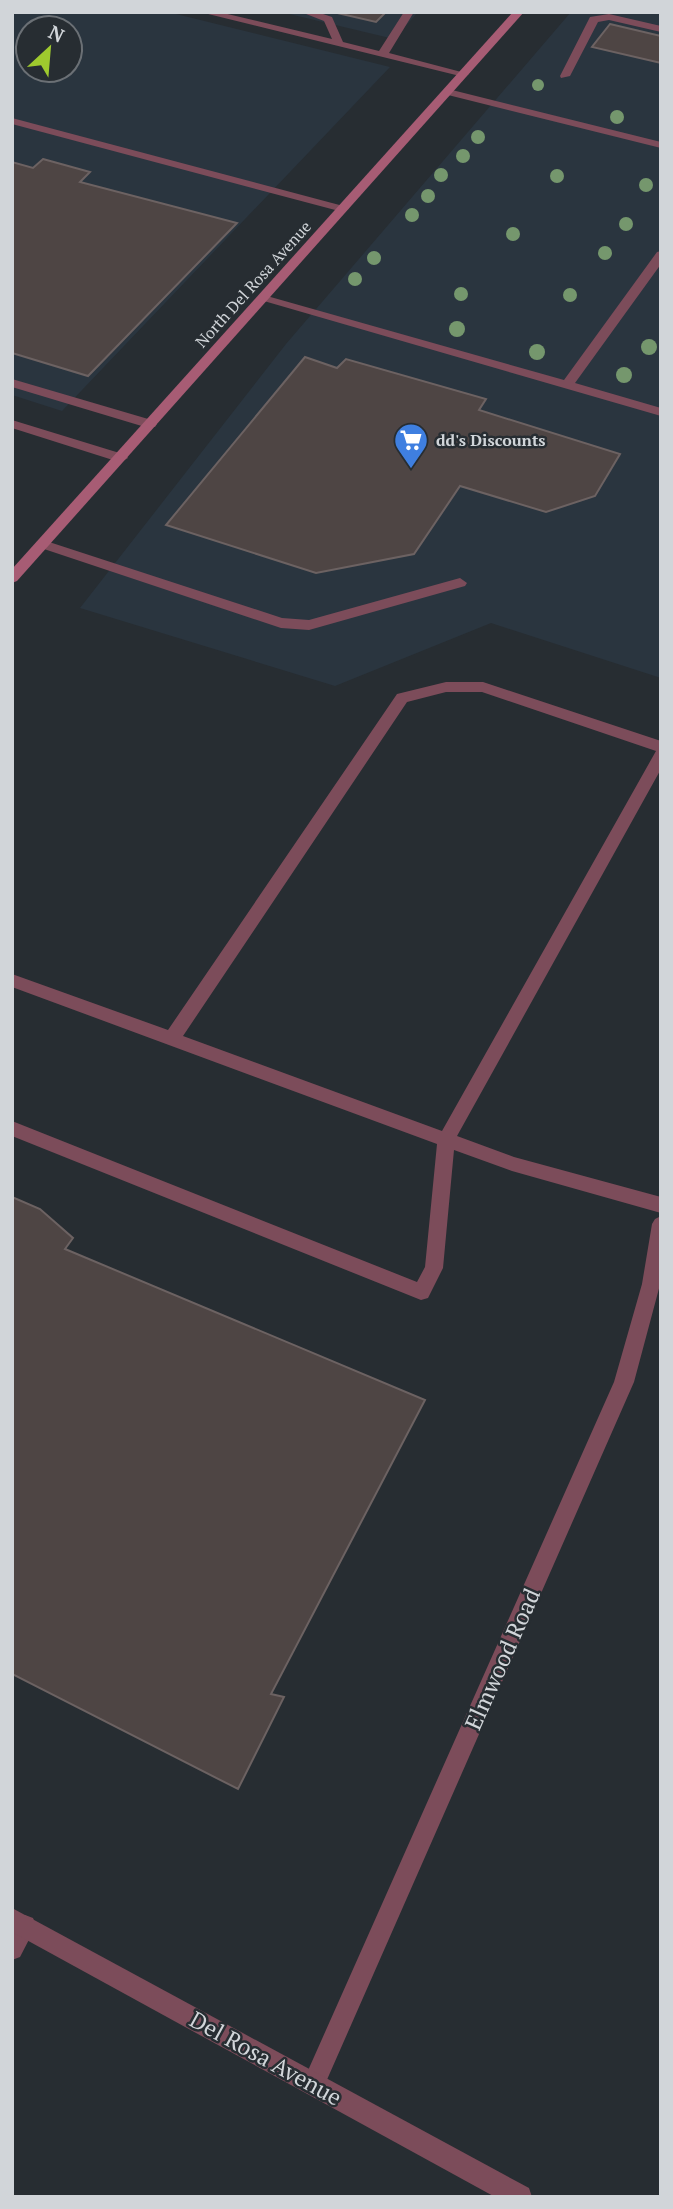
<svg xmlns="http://www.w3.org/2000/svg" width="673" height="2209" font-family="'PT Serif',serif">
<rect width="100%" height="100%" fill="#272d32"/>
<!-- built -->
<g fill="#2a353f" fill-rule="evenodd">
<path d="M 12,12 L 168,12 L 390,67 L 62,411 L 12,395 ZM 28,28 L 70,28 L 70,70 L 28,70 Z"/>
<path d="M 281,12 L 418,12 L 394,39 Z"/>
<path d="M 571,12 L 661,12 L 661,678 L 491,623 L 335,686 L 80,608 L 286,344 Z"/>
</g>
<!-- building -->
<g fill="#4e4544" stroke="#6c6262" stroke-width="2">
<path d="M 333,12 L 386,12 L 376,22 Z"/>
<path d="M 610,24 L 661,36 L 661,63 L 592,47 Z"/>
<path d="M 43,159 L 90,172 L 80,182 L 237,223 L 88,376 L 12,353 L 12,162 L 33,168 Z"/>
<path d="M 305,357 L 337,368 L 346,359 L 486,399 L 479,410 L 620,454 L 595,496 L 546,512 L 460,486 L 414,554 L 316,573 L 166,525 Z"/>
<path d="M 12,1197 L 40,1209 L 73,1238 L 65,1249 L 425,1400 L 271,1694 L 284,1697 L 238,1789 L 12,1674 Z"/>
</g>
<g fill="none" stroke-linecap="round" stroke-linejoin="round">
<!-- service -->
<g fill="#7c4c5a" fill-rule="evenodd">
<path d="M 200,12 L 219,12 L 332,39 L 324,21 L 301,12 L 317,12 L 332,17 L 343,42 L 379,51 L 404,12 L 414,12 L 389,53 L 469,74 L 464,77 Z"/>
<path d="M 609,14 L 661,26 L 661,32 L 609,20 L 598,22 L 570,76 L 561,78 L 560,76 L 590,17 Z"/>
<path d="M 448,89 L 661,142 L 661,148 L 444,94 L 443,92 Z"/>
<path d="M 12,118 L 347,207 L 349,209 L 339,211 L 12,124 Z"/>
<path d="M 661,251 L 661,264 L 575,383 L 661,408 L 661,416 L 257,299 L 267,296 L 564,380 L 657,252 Z"/>
<path d="M 12,379 L 155,421 L 157,424 L 155,427 L 145,427 L 12,387 Z"/>
<path d="M 12,420 L 126,455 L 128,458 L 121,462 L 116,461 L 12,428 Z"/>
<path d="M 43,540 L 282,618 L 309,620 L 460,578 L 467,583 L 465,586 L 309,630 L 281,628 L 38,547 L 36,544 Z"/>
<path d="M 446,682 L 483,682 L 661,741 L 661,769 L 457,1136 L 514,1157 L 661,1197 L 661,1213 L 512,1171 L 454,1150 L 443,1268 L 428,1298 L 421,1300 L 12,1136 L 12,1121 L 417,1282 L 425,1267 L 437,1144 L 12,987 L 12,974 L 168,1030 L 397,694 ZM 446,692 L 482,692 L 656,751 L 442,1131 L 183,1036 L 407,702 Z"/>
</g>
<!-- minor -->
<g fill="#7c4c5a" fill-rule="evenodd">
<path d="M 661,1216 L 661,1281 L 634,1382 L 322,2091 L 314,2095 L 306,2091 L 302,2083 L 306,2075 L 614,1382 L 642,1284 L 652,1224 L 655,1219 Z"/>
<path d="M 25,1915 L 33,1918 L 36,1926 L 20,1957 L 12,1960 C 12,1944 7,1922 25,1915 Z"/>
</g>
<!-- tertiary -->
<path fill="#7c4c5a" fill-rule="evenodd" d="M 12,1908 L 529,2188 L 532,2197 L 495,2197 L 12,1932 Z"/>
<!-- secondary -->
<path fill="#a75c74" fill-rule="evenodd" d="M 513,12 L 524,12 L 17,581 L 12,583 L 12,569 Z"/>
</g>
<!-- trees -->
<g fill="#75976d">
<circle cx="538" cy="85" r="6"/>
<circle cx="617" cy="117" r="7"/>
<circle cx="478" cy="137" r="7"/>
<circle cx="463" cy="156" r="7"/>
<circle cx="441" cy="175" r="7"/>
<circle cx="557" cy="176" r="7"/>
<circle cx="646" cy="185" r="7"/>
<circle cx="428" cy="196" r="7"/>
<circle cx="412" cy="215" r="7"/>
<circle cx="626" cy="224" r="7"/>
<circle cx="513" cy="234" r="7"/>
<circle cx="605" cy="253" r="7"/>
<circle cx="374" cy="258" r="7"/>
<circle cx="355" cy="279" r="7"/>
<circle cx="461" cy="294" r="7"/>
<circle cx="570" cy="295" r="7"/>
<circle cx="457" cy="329" r="8"/>
<circle cx="649" cy="347" r="8"/>
<circle cx="537" cy="352" r="8"/>
<circle cx="624" cy="375" r="8"/>
</g>
<!-- icons -->
<defs>
<g id="supermarket-pin" transform="scale(1.75)"><path d="M0 17L-7.5 6A9.5 9.5 0 1 1 7.5 6Z" fill="#3f7fe0" stroke="#272d32"/><path d="M-6-5.5h2.5l.6 2H6L4.5 2H-2.5L-4.4-4H-6ZM-1.5 3.2a1.3 1.3 0 1 0 .1 0ZM3 3.2a1.3 1.3 0 1 0 .1 0Z" fill="#fff"/></g>
</defs>
<g fill-rule="evenodd">
<use href="#supermarket-pin" x="411" y="440"/>
</g>
<g text-anchor="middle" dominant-baseline="central" stroke-width="5" stroke-linejoin="round" paint-order="stroke">
<!-- far-street labels -->
<g font-size="16" fill="#d1d5d9" stroke="#272d32">
<text transform="translate(253 284) rotate(-48)">North Del Rosa Avenue</text>
</g>
<!-- far-poi labels -->
<g font-size="16" font-weight="bold" fill="#d1d5d9" stroke="#272d32" text-anchor="start">
<text x="436" y="440">dd's Discounts</text>
</g>
<!-- near-street labels -->
<g font-size="23" fill="#d1d5d9" stroke="#272d32">
<text transform="translate(502 1659) rotate(-66)">Elmwood Road</text>
<text transform="translate(266 2058) rotate(29)">Del Rosa Avenue</text>
</g>
</g>
<!-- border -->
<rect width="673" height="2209" fill="none" stroke="#d1d5d9" stroke-width="28"/>
<!-- north arrow -->
<g transform="translate(49 49) rotate(26)"><circle r="33" fill="#272d32" stroke="#6b7075" stroke-width="2"/>
<path d="M0-5L12 26L0 18L-12 26Z" fill="#9fca2e"/>
<text y="-10" font-size="19" font-weight="bold" text-anchor="middle" fill="#d1d5d9">N</text>
</g>
</svg>
